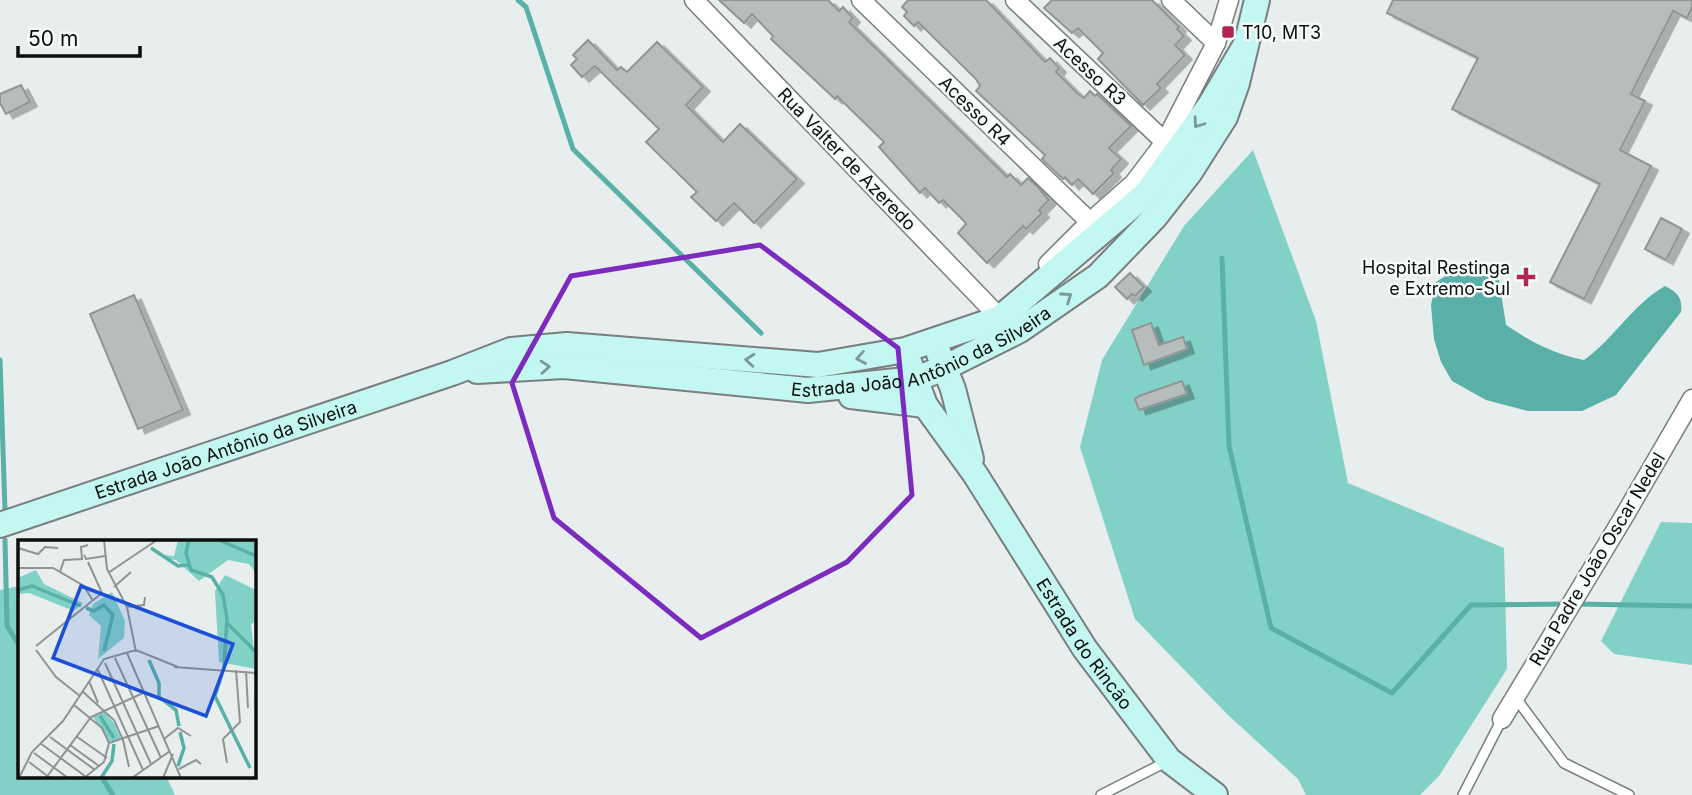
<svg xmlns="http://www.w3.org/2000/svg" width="1692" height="795" font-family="Inter,sans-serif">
<defs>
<filter id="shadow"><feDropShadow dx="7" dy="4.5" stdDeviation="0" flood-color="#0004"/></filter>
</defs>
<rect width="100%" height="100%" fill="#e7eeed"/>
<!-- green -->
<g fill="#82d1c7">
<path d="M 1253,150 L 1316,321 L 1348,483 L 1504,548 L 1507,669 L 1439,776 L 1420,795 L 1306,795 L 1298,779 L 1227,714 L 1135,619 L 1080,447 L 1102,360 L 1184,226 Z"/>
<path d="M 1661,522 L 1692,523 L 1692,665 L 1614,654 L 1601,641 Z"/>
<path d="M 19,586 L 19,776 L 166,776 L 175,795 L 0,795 L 0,590 Z"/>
</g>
<!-- water -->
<path fill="#58b0a6" d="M 1455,270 L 1482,271 L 1499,280 L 1506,325 C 1531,342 1554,354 1584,360 C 1614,339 1632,305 1665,286 C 1677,292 1683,298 1681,312 L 1616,395 L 1582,411 L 1528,411 L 1486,400 L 1452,381 L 1441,362 L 1434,339 L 1431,305 L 1436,282 Z"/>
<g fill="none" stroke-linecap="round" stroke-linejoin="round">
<!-- stream -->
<g stroke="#58b0a6" stroke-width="5">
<path d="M 518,0 L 526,7 L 573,149 L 761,333"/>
<path d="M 1222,258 L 1229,446 L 1271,628 L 1392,693 L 1471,605 L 1565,604"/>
<path d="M 0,360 L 5,510"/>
<path d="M 5,540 L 7,626 L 19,645"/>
<path d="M 1575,604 L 1692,606"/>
<path d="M 101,776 L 113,795"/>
</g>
</g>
<!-- building -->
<g fill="#b6bdbc" stroke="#909696" stroke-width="2" filter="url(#shadow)">
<path d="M 719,0 L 828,0 L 839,11 L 843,7 L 853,18 L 849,22 L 1007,177 L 1010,174 L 1021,185 L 1028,178 L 1037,186 L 1049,200 L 1039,210 L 1042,213 L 1026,229 L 1023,226 L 987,263 L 958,233 L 966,224 L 964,221 L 943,200 L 939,203 L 925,188 L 920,193 L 879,147 L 884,142 L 837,96 L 835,99 L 771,39 L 773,36 L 752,14 L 744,23 Z"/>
<path d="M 908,0 L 986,0 L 1045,62 L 1050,58 L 1059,68 L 1056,72 L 1077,93 L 1084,98 L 1090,91 L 1095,96 L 1097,94 L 1131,126 L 1109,148 L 1121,159 L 1111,170 L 1114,173 L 1093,194 L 1078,179 L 1072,185 L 1065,177 L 1063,179 L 1042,159 L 1045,155 L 976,91 L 980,86 L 976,79 L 918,22 L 914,26 L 904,16 L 907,12 L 902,7 Z"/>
<path d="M 1052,0 L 1152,0 L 1179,27 L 1177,29 L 1184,36 L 1175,45 L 1185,55 L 1157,84 L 1161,88 L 1143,105 L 1098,59 L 1103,53 L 1078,28 L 1072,33 L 1044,8 Z"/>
<path d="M 1393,0 L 1692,0 L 1692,7 L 1687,18 L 1673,11 L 1631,94 L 1645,101 L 1620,150 L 1651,166 L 1584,299 L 1550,282 L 1600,184 L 1452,109 L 1478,58 L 1387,13 Z"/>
<path d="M 588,40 L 617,70 L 621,67 L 627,72 L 657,42 L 703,87 L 686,105 L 723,142 L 740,124 L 797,179 L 754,223 L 734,203 L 716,221 L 691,197 L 697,192 L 646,142 L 659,129 L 595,66 L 582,77 L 571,65 L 577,59 L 573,55 Z"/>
<path d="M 21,85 L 30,102 L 6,114 L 0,103 L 0,94 Z"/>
<path d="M 1661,218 L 1682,229 L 1666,260 L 1645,249 Z"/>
<path d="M 1130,273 L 1144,287 L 1135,296 L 1132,294 L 1127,299 L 1115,287 Z"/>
<path d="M 134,295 L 183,410 L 138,429 L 90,314 Z"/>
<path d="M 1151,323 L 1159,345 L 1183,337 L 1187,349 L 1144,365 L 1132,330 Z"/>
<path d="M 1182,381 L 1187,394 L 1139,410 L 1135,399 L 1139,396 Z"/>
</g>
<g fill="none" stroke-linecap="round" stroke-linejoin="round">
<!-- lane casing -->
<g stroke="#797e7e" stroke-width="12">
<g id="lane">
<path d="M 1515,697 L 1564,763 L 1629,795"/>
<path d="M 1101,795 L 1168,761"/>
<path d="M 1463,795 L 1502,719"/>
</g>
</g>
<!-- street casing -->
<g stroke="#797e7e" stroke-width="21">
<g id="street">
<path d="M 694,0 L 1000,318"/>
<path d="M 861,0 L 1090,222"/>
<path d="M 1015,0 L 1165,142"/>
<path d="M 1171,0 L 1216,43"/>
<path d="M 1048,264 L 1090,222 L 1134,183 L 1165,142 L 1216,43 L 1229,0"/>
<path d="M 1502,719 L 1626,513 L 1692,399"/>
</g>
</g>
<!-- secondary casing -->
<g stroke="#797e7e" stroke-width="28">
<g id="secondary">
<path d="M 939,354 L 953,389 L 971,459"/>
<path id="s1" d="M 910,364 L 925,405 L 975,474 L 1085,649 L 1169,760 L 1215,795"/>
<path id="s2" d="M 477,371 L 564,366 L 808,390 L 916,379 L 944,368 L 1020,330 L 1098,276 L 1154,218 L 1190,172 L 1225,117 L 1237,83 L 1257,0"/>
<path d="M 851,396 L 925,405"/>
<path id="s3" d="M 0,525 L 452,373 L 511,350 L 567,345 L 818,365 L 905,350 L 1000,318 L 1146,194 L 1210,105 L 1246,44"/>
</g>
</g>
<!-- lane -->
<use href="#lane" stroke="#fff" stroke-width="9"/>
<!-- street -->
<use href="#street" stroke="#fff" stroke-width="18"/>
<!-- secondary -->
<use href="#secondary" stroke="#c2f7f2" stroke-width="24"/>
</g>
<!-- one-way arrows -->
<defs><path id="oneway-chevron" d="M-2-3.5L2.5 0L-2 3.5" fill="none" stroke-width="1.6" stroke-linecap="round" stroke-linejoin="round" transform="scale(1.75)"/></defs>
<g stroke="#799a96">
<use href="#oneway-chevron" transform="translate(1198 123) rotate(126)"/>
<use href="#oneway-chevron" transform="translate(1067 297) rotate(-35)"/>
<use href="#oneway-chevron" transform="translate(861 358) rotate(170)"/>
<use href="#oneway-chevron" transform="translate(750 360) rotate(-175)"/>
<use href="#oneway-chevron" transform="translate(545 367) rotate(-4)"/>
</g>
<!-- marked area -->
<path fill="none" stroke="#7b2cbf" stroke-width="5" stroke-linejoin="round" d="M 760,245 L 898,348 L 912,495 L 847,562 L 701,638 L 554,518 L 512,383 L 571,276 Z"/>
<!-- markers -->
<g fill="#b32456" stroke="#f5fcfa" stroke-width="2.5">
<rect x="1221" y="25" width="14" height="14" rx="3.5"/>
<path d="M1522.5 266.5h7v7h7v7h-7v7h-7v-7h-7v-7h7z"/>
</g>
<g text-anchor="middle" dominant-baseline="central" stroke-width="5" stroke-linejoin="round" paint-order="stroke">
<!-- poi labels -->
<g font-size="18" fill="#0b0e0d" stroke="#f5fcfa" text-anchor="start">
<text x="1242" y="32">T10, MT3</text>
<text x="1510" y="267" text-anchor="end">Hospital Restinga<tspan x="1510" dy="21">e Extremo-Sul</tspan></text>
</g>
<!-- street labels -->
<g font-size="18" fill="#0b0e0d" stroke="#f5fcfa">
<text transform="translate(1090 71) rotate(43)">Acesso R3</text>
<text transform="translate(975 111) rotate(44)">Acesso R4</text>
<text transform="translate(847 159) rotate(46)">Rua Valter de Azeredo</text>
<text stroke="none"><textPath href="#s2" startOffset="453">Estrada João Antônio da Silveira</textPath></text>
<text stroke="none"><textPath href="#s3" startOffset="238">Estrada João Antônio da Silveira</textPath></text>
<text transform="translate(1597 559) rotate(-59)">Rua Padre João Oscar Nedel</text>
<text stroke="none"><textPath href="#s1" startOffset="331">Estrada do Rincão</textPath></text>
</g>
</g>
<!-- overview -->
<g transform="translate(18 540)">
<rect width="238" height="238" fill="#e7eeed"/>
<path d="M 160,0 L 238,0 L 238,33 L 231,24 L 210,20 L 181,41 L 158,20 L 146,19 L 146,15 L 156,16 ZM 18,30 L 26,44 L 65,63 L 56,71 L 11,53 L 0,54 L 0,38 ZM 207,35 L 238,50 L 238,82 L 233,84 L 238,129 L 201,122 L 197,51 ZM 94,52 L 107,81 L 106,98 L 80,119 L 83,86 L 71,75 L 75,64 ZM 86,171 L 96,183 L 103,199 L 92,202 L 75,177 Z" fill="#82d1c7"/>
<path fill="none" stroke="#58b0a6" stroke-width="3.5" d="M 171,0 L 168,13 L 173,30 L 194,37 L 205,55 L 209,79 L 206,127M 201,0 L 238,16M 133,8 L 160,26 L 170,25M 0,50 L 14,46 L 63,66M 68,68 L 76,71 L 86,65 L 95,75 L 86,111M 209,83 L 238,112M 131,120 L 141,143 L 141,157 L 158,170 L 161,186M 204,134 L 197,156 L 232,228M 82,176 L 96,198M 160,226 L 166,208 L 162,192M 83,238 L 94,221 L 96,204"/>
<path fill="none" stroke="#8f9493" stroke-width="2" d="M 86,0 L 89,29 L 109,67 L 118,112M 0,8 L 20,14 L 27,7 L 40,8M 66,15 L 68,19 L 87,16M 0,28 L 35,28 L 66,46 L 75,61M 42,32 L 46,20 L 64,19 L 63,7 L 70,5M 90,33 L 139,0M 96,47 L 113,32M 109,67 L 126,65 L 127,57M 18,106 L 84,53 L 70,22M 18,110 L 38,137 L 62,156M 109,113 L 163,238M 97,118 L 143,218M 87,123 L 133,224M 156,127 L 238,133M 80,130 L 125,230M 228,131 L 230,168M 71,141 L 80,163M 64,151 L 96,180 L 105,200M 56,165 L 84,188 L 91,203 L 86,222 L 66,238M 58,196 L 89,218M 32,197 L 77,230M 146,199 L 160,188 L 173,196M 105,200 L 111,227M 22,203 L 67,236M 91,203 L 141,186M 52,205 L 81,226M 16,213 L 50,238M 11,222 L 32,238M 209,223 L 205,199 L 222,182 L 218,130M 161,229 L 178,220 L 183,224M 1,238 L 14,212 L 45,181 L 86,119 L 118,110 L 160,127M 28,238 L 73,177 L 125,153M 114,238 L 152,211M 145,238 L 155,214"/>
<path fill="#1d4ed8" fill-opacity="0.15" stroke="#1d4ed8" stroke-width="3.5" d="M 63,46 L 215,104 L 188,176 L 35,118 Z"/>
<rect width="238" height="238" fill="none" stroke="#0b0e0d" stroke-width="3.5"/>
</g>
<!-- scale -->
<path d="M18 46v10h122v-10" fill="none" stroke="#0b0e0d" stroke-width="3.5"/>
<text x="28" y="46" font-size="21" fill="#0b0e0d" stroke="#f5fcfa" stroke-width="5" paint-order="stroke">50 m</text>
</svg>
